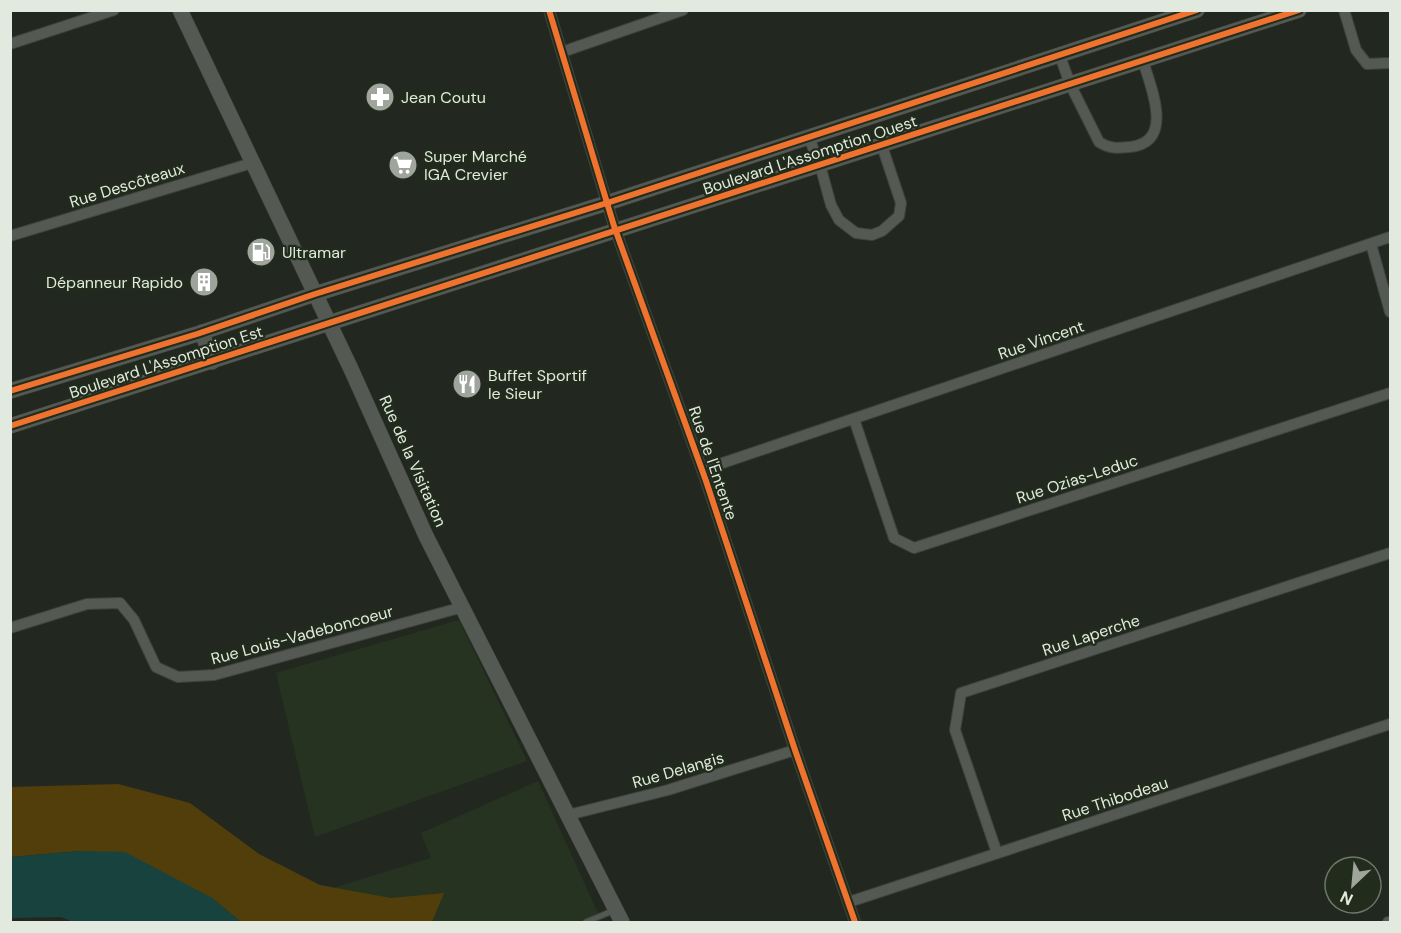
<svg xmlns="http://www.w3.org/2000/svg" width="1401" height="933" font-family="'DM Sans',sans-serif">
<rect width="100%" height="100%" fill="#222820"/>
<!-- built -->
<g fill="#263320">
<path d="M 459,620 L 527,761 L 315,837 L 276,673 Z"/>
<path d="M 538,781 L 602,922 L 320,922 L 307,896 L 431,858 L 421,833 Z"/>
</g>
<!-- green -->
<path fill="#513e0a" d="M 118,784 L 190,803 L 259,854 L 320,885 L 391,898 L 444,893 L 432,922 L 241,922 L 212,898 L 80,851 L 11,857 L 10,787 Z"/>
<!-- water -->
<path fill="#18423d" d="M 80,851 L 125,852 L 212,898 L 241,922 L 73,922 L 61,917 L 11,918 L 11,857 Z"/>
<g fill="none" stroke-linecap="round" stroke-linejoin="round">
<!-- lane casing -->
<g stroke="#3f433c" stroke-width="7">
<path id="lane" d="M 586,922 L 615,910"/>
</g>
<!-- street casing -->
<g stroke="#3f433c" stroke-width="12">
<g id="street">
<path d="M 549,10 L 614,226 L 706,481 L 795,750 L 855,922"/>
<path d="M 1344,10 L 1356,50 L 1367,64 L 1390,63"/>
<path d="M 10,44 L 114,10"/>
<path d="M 562,52 L 683,10"/>
<path d="M 1060,56 L 1070,84 L 1099,142 C 1109,149 1118,148 1130,147 C 1175,142 1151,88 1143,61"/>
<path d="M 809,138 L 820,165 L 831,205 L 839,220 L 856,233 L 872,235 L 882,231 L 899,216 L 901,203 L 882,146"/>
<path d="M 10,236 L 252,163"/>
<path d="M 1371,244 L 1390,312"/>
<path d="M 854,419 L 894,538 L 914,548 L 1390,393"/>
<path d="M 702,470 L 1390,237"/>
<path d="M 10,628 L 87,604 L 120,603 L 134,620 L 156,667 L 178,677 L 214,675 L 463,607"/>
<path d="M 568,815 L 668,790 L 795,750"/>
<path d="M 997,853 L 955,730 L 961,693 L 1390,553"/>
<path d="M 849,902 L 1390,724"/>
<path d="M 1388,922 L 1390,922"/>
</g>
</g>
<!-- secondary casing -->
<g stroke="#3f433c" stroke-width="16">
<g id="secondary">
<path d="M 180,10 L 351,369 L 426,536 L 622,922"/>
<path d="M 202,332 L 212,362"/>
<path d="M 10,391 L 197,334 L 315,294 L 607,203 L 1197,10"/>
<path d="M 10,426 L 1299,10"/>
</g>
</g>
<!-- lane -->
<use href="#lane" stroke="#555953" stroke-width="5"/>
<!-- street -->
<use href="#street" stroke="#555953" stroke-width="10"/>
<!-- secondary -->
<use href="#secondary" stroke="#555953" stroke-width="15"/>
<!-- cycleway casing -->
<g stroke="#212c1c" stroke-width="10">
<g id="cycleway">
<path d="M 549,10 L 614,226 L 706,481 L 795,750 L 855,922"/>
<path d="M 10,391 L 197,334 L 315,294 L 607,203 L 1197,10"/>
<path d="M 10,426 L 1299,10"/>
</g>
</g>
<!-- cycleway -->
<use href="#cycleway" stroke="#ef722f" stroke-width="6"/>
</g>
<!-- icons -->
<defs>
<g id="pharmacy-disc" transform="scale(1.5)"><circle r="9.5" fill="#9fa59c" stroke="#212c1c"/><path d="M-2-6h4v4h4v4h-4v4h-4v-4h-4v-4h4Z" fill="#fff"/></g>
<g id="supermarket-disc" transform="scale(1.5)"><circle r="9.5" fill="#9fa59c" stroke="#212c1c"/><path d="M-6-5.5h2.5l.6 2H6L4.5 2H-2.5L-4.4-4H-6ZM-1.5 3.2a1.3 1.3 0 1 0 .1 0ZM3 3.2a1.3 1.3 0 1 0 .1 0Z" fill="#fff"/></g>
<g id="fuel-disc" transform="scale(1.5)"><circle r="9.5" fill="#9fa59c" stroke="#212c1c"/><path d="M-5.5-6h7V0h2V4h1.3V-2.5L3-4.5l.8-.8L6-3V5H2.5V1h-1V6h-7ZM-4.2-4.7v3.2H.2V-4.7Z" fill="#fff"/></g>
<g id="building-disc" transform="scale(1.5)"><circle r="9.5" fill="#9fa59c" stroke="#212c1c"/><path d="M-4-6H4V6H1V3H-1V6H-4ZM-2.5-4.3h1.7v1.8h-1.7ZM.8-4.3h1.7v1.8H.8ZM-2.5-1h1.7V.8h-1.7ZM.8-1h1.7V.8H.8Z" fill="#fff"/></g>
<g id="restaurant-disc" transform="scale(1.5)"><circle r="9.5" fill="#9fa59c" stroke="#212c1c"/><path d="M-5-6h1v4h1v-4h1v4h1v-4h1v5L-1.5 .5V6h-2V.5L-5-1ZM5-6V6H3V1.5H1.5Q1.5-4 5-6Z" fill="#fff"/></g>
</defs>
<g fill-rule="evenodd">
<use href="#pharmacy-disc" x="380" y="97"/>
<use href="#supermarket-disc" x="403" y="165"/>
<use href="#fuel-disc" x="261" y="252"/>
<use href="#building-disc" x="204" y="282"/>
<use href="#restaurant-disc" x="467" y="384"/>
</g>
<g text-anchor="middle" dominant-baseline="central" stroke-width="4.5" stroke-linejoin="round" paint-order="stroke">
<!-- poi labels -->
<g font-size="16" fill="#e2e9de" stroke="#212c1c" text-anchor="start">
<text x="401" y="97">Jean Coutu</text>
<text x="424" y="156">Super Marché<tspan x="424" dy="18">IGA Crevier</tspan></text>
<text x="282" y="252">Ultramar</text>
<text x="183" y="282" text-anchor="end">Dépanneur Rapido</text>
<text x="488" y="375">Buffet Sportif<tspan x="488" dy="18">le Sieur</tspan></text>
</g>
<!-- street labels -->
<g font-size="16" fill="#e2e9de" stroke="#212c1c">
<text transform="translate(810 155) rotate(-18)">Boulevard L'Assomption Ouest</text>
<text transform="translate(127 185) rotate(-17)">Rue Descôteaux</text>
<text transform="translate(1041 340) rotate(-19)">Rue Vincent</text>
<text transform="translate(166 362) rotate(-18)">Boulevard L'Assomption Est</text>
<text transform="translate(413 461) rotate(66)">Rue de la Visitation</text>
<text transform="translate(713 463) rotate(71)">Rue de l'Entente</text>
<text transform="translate(1077 479) rotate(-18)">Rue Ozias-Leduc</text>
<text transform="translate(302 635) rotate(-15)">Rue Louis-Vadeboncoeur</text>
<text transform="translate(1091 635) rotate(-18)">Rue Laperche</text>
<text transform="translate(678 770) rotate(-16)">Rue Delangis</text>
<text transform="translate(1115 799) rotate(-18)">Rue Thibodeau</text>
</g>
</g>
<!-- border -->
<rect width="1401" height="933" fill="none" stroke="#e2e9de" stroke-width="24"/>
<!-- north arrow -->
<g transform="translate(1353 885) rotate(206)"><circle r="28" fill="#212c1c" stroke="#6e786a" stroke-width="1.5"/>
<path d="M0-4.5L10 22L0 15L-10 22Z" fill="#9fa59c"/>
<text y="-9" font-size="16" font-weight="bold" text-anchor="middle" fill="#e2e9de">N</text>
</g>
</svg>
